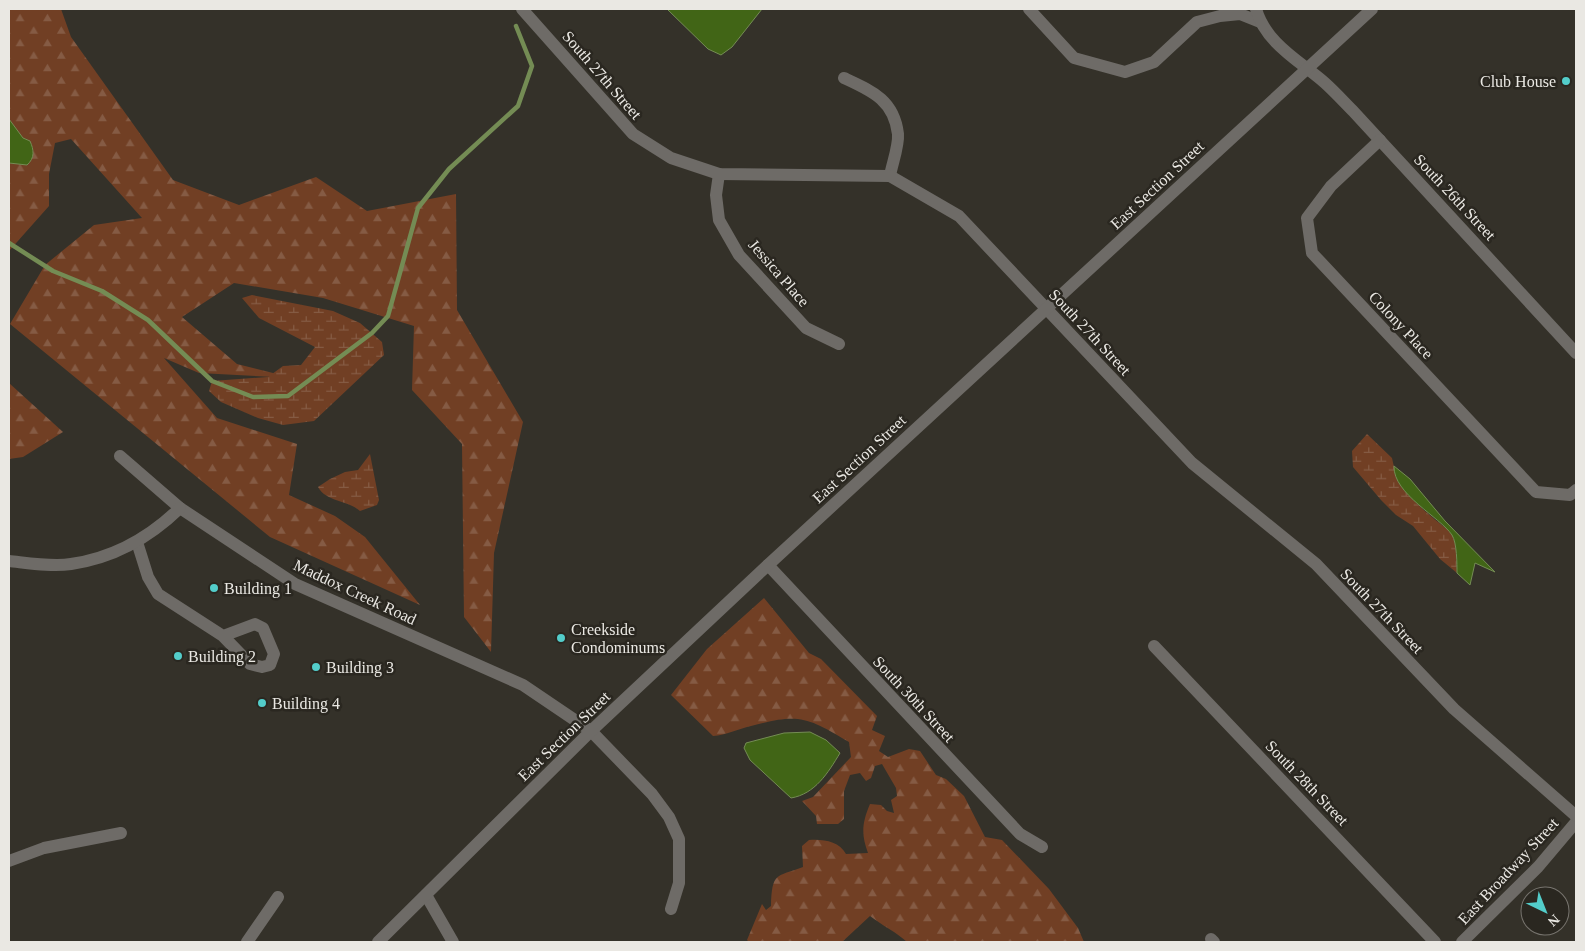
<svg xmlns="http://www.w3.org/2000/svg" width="1585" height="951" font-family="'Times New Roman',serif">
<defs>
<pattern id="forest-firs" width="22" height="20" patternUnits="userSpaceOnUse" patternTransform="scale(1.25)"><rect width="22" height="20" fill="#713f24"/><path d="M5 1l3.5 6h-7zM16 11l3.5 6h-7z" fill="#855b44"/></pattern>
<pattern id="wetland-marsh" width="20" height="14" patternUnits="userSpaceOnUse" patternTransform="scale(1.25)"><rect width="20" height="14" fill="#713f24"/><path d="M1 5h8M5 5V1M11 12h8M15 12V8" fill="none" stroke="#855b44"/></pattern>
</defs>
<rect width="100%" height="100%" fill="#343129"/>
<!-- forest -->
<g fill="url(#forest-firs)">
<path d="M 9,9 L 61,9 L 71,37 L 173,180 L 239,205 L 316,177 L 367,211 L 456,194 L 457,310 L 523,422 L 494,553 L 491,652 L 464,617 L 462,444 L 412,390 L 414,326 L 323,298 L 234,283 L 182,317 L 237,364 L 293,378 L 199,373 L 164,358 L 217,418 L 297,444 L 289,495 L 335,516 L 365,537 L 420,605 L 270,537 L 10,324 L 45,265 L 94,225 L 142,218 L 71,139 L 55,143 L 49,174 L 49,206 L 9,251 Z"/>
<path d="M 9,383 L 63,432 L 23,457 L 9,459 Z"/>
<path d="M 764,598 L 809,653 L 821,659 L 877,716 L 872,730 L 885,736 L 879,751 L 888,757 L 909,749 L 920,751 L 936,775 L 946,779 L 964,796 L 985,837 L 1002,840 L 1049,889 L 1078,928 L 1084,942 L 907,942 C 899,934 880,924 870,916 L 842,942 L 749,942 L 747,940 L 762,904 L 766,910 L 771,906 C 772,872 776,877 803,867 L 802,846 L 809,840 C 823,839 839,841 846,854 L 868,853 C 861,834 862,823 870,804 L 881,805 L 887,811 L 894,813 L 891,800 L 897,796 L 896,788 L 882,764 L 875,766 L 871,778 L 866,781 L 860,773 L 850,775 L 844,791 L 844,819 L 838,824 L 817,824 L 816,816 L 802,801 L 813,797 L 851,757 L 849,742 C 807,717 799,713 751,726 C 738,729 726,735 713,736 L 671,695 L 707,649 Z"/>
</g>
<!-- wetland -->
<g fill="url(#wetland-marsh)">
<path d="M 252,295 L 333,311 L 360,323 L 382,342 L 384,355 L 314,421 L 283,425 L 258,418 L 221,402 L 209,391 L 212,381 L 268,377 L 283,366 L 301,365 L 315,347 L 259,318 L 242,298 Z"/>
<path d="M 1367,434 L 1392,458 C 1396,483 1412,501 1432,517 C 1438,523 1448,528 1452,535 C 1457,542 1457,564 1457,573 L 1440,559 L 1413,526 L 1396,515 L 1381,500 L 1353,467 L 1352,451 Z"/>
<path d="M 370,454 L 379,500 L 377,505 L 360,511 C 348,500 326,502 318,487 L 330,479 L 345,472 L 358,470 Z"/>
</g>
<!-- water -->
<g fill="#416516" stroke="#748c54">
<path d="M 667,9 L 762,9 L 732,47 L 721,55 L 708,49 Z"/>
<path d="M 9,119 L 23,138 L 30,141 C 34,150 35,158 27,165 L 9,163 Z"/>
<path d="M 1394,466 L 1410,479 L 1445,521 L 1495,572 L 1475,563 L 1470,585 L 1457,573 C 1457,564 1457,543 1452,535 C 1440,517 1393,494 1394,466 Z"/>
<path d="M 810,732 L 826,740 L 840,753 C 828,773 815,794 791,798 L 750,760 L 744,748 L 746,743 L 784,733 Z"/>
</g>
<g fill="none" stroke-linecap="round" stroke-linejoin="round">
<!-- stream -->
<path stroke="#748c54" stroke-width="4.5" d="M 9,243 L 53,271 L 102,291 L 148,320 L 212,381 L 253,397 L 288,396 L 372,333 L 388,316 L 418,208 L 449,169 L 518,106 L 532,66 L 516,26"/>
<!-- minor -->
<g stroke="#6e6b67" stroke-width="12">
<path d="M 1029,9 L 1074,58 L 1125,72 L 1154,62 L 1197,22 L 1220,16 L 1240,14 L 1260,22"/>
<path d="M 1256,9 C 1266,44 1300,61 1325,83 C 1335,92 1344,102 1353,111 L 1576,353"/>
<path d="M 844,78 C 872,91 894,100 898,134 C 899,146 892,164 890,176"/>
<path d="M 1380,140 L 1331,186 L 1307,218 L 1312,253 L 1536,492 L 1570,495 L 1576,490"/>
<path d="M 719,174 L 716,195 L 719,220 L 739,255 L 806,328 L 839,344"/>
<path d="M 120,456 L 180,508 L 295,584 L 523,685 L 591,731 L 652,794 L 669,817 L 679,839 L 679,883 L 671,909"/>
<path d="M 137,542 L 148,577 L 158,594 L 223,636 L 250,664 L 262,667 L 270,665 L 274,654 L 263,628 L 255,624 L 223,636"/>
<path d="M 9,561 C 28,563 52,567 71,564 C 114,558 149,538 180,508"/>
<path d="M 768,565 L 1020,834 L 1042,847"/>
<path d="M 1154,646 L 1435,942"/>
<path d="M 9,861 L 44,848 L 121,833"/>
<path d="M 426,895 L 453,942"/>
<path d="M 1211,939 L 1214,942"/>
<path d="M 247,942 L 278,897"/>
<path d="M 1462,942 L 1538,867 L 1576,822"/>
</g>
<!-- tertiary -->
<g stroke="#6e6b67" stroke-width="12">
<path d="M 522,9 L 633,134 L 671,158 L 719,174 L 890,176 L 959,216 L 1192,463 L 1316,564 L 1454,709 L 1576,816"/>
<path d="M 378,942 L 591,731 L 768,565 L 1372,9"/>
</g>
</g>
<!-- markers -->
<g fill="#53cdca" stroke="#2a2720" stroke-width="2">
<circle cx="1566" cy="81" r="5"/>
<circle cx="214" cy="588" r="5"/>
<circle cx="561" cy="638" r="5"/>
<circle cx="178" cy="656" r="5"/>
<circle cx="316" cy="667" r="5"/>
<circle cx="262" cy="703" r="5"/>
</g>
<g text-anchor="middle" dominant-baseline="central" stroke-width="5" stroke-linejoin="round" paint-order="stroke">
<!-- street labels -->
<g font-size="16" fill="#eae8e3" stroke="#2a2720">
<text transform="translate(602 75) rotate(49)">South 27th Street</text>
<text transform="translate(1157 185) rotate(-43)">East Section Street</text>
<text transform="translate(1455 197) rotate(47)">South 26th Street</text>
<text transform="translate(779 273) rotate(49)">Jessica Place</text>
<text transform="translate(1401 325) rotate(47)">Colony Place</text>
<text transform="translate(1090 332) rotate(47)">South 27th Street</text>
<text transform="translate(859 459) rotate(-43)">East Section Street</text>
<text transform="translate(355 592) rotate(25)">Maddox Creek Road</text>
<text transform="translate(1382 611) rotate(46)">South 27th Street</text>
<text transform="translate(914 699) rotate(47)">South 30th Street</text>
<text transform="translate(564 736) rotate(-44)">East Section Street</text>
<text transform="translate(1307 783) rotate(46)">South 28th Street</text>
<text transform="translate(1508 871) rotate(-47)">East Broadway Street</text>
</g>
<!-- poi labels -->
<g font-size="16" fill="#eae8e3" stroke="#2a2720" text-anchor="start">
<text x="1556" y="81" text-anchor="end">Club House</text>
<text x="224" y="588">Building 1</text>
<text x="571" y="629">Creekside<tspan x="571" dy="18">Condominums</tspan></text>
<text x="188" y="656">Building 2</text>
<text x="326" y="667">Building 3</text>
<text x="272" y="703">Building 4</text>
</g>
</g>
<!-- border -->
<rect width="1585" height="951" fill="none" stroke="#eae8e3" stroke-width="20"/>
<!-- north arrow -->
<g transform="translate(1545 911) rotate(137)"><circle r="24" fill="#2a2720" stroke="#77746e"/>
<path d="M0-4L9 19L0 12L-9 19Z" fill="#53cdca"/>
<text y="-8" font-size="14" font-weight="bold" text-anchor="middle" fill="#eae8e3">N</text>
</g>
</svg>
